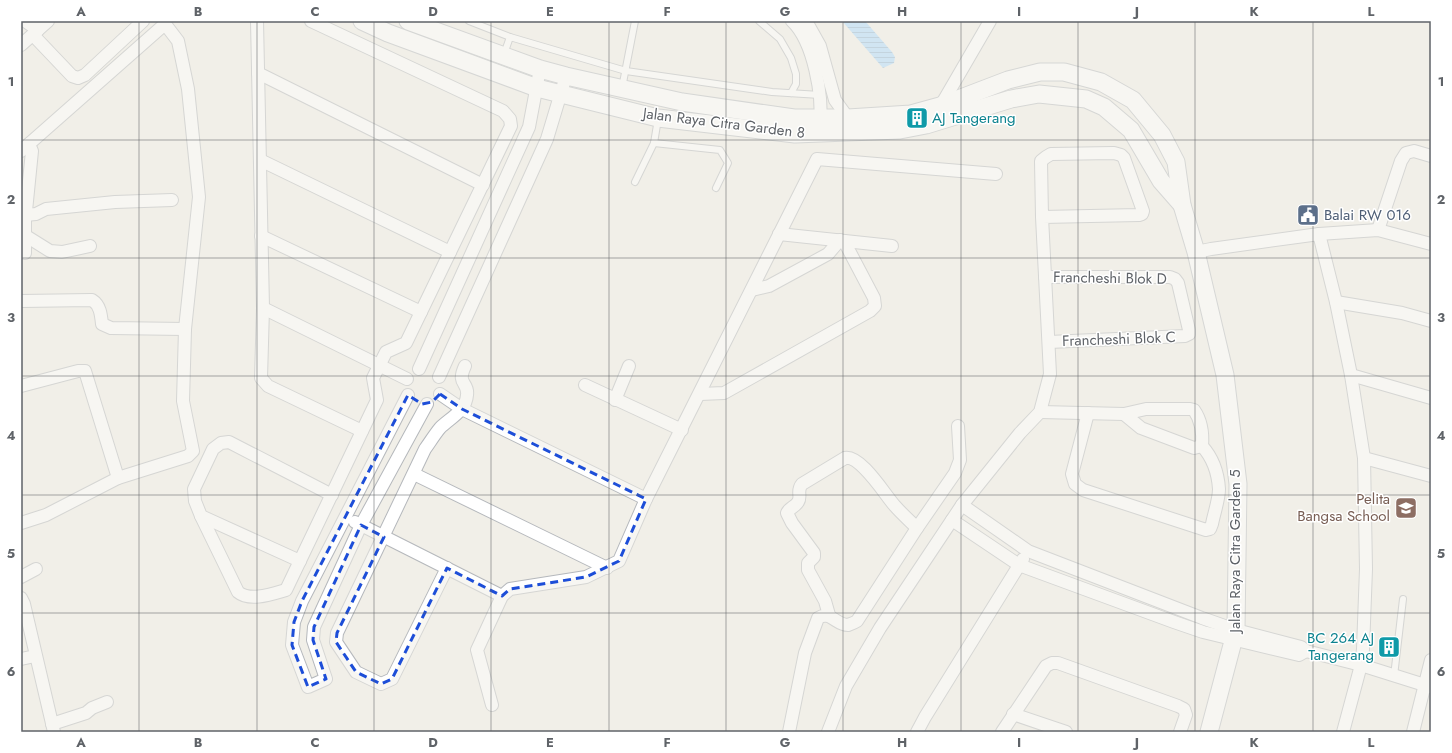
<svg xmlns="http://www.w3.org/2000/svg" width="1452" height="753" font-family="Jost,sans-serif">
<defs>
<pattern id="water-rules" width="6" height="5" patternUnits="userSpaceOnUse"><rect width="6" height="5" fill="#aadaff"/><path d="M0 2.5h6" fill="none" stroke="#8eb4d2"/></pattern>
</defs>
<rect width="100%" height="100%" fill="#f1efe8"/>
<!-- water -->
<path fill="url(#water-rules)" d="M 842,21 L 865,21 L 892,52 L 895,57 L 894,63 L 883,68 Z"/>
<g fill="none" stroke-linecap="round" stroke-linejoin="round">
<!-- lane casing -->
<g stroke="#b5b8bc" stroke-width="8">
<g id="lane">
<path d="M 469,21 L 510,37 L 626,71 L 772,92 L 820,95"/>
<path d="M 759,21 L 780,39 L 791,58 L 796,74 L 796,84 L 791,93"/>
<path d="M 504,54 L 510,37"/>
<path d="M 622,88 L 635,21"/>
<path d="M 654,143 L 720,150 L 728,163 L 716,188"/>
<path d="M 635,182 L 654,143 L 658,119"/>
<path d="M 1394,676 L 1403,599"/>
</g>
</g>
<!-- street casing -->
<g stroke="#b5b8bc" stroke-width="14">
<g id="street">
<path d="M 25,21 L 38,30"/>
<path d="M 257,21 L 263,308 L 261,378 L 268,386 L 362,431"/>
<path d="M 792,21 C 814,42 823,96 820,125"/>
<path d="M 806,21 L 820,46 L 835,100 L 848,118"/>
<path d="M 33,35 L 72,76 L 78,78 L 85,75 L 143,21"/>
<path d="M 21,45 L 48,21"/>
<path d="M 258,73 L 483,185"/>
<path d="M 940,107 L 990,21"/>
<path d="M 21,151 L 165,24 L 178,41 L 188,89 L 199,197 L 185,329 L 183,401 L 193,451 L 188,456 L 118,478 L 46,515 L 21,523"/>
<path d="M 260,160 L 450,252"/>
<path d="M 25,215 L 36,214 L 46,209 L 115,202 L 172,200"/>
<path d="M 1378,230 L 1401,161 L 1406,153 L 1414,151 L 1431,156"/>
<path d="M 779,234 L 892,246"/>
<path d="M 1319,234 L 1336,302 L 1351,375 L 1364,458 L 1366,569 L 1363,649 L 1361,665 L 1343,732"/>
<path d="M 26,236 L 50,251 L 62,252 L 90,246"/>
<path d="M 261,236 L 421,312"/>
<path d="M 1196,252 L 1211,249 L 1319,234 L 1378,230 L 1431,244"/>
<path d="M 25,253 L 25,221 L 32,151 L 29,144"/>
<path d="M 1045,277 L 1170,277 L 1175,279 L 1178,283 L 1189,330 L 1189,334 L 1185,336 L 1049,342"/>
<path d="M 752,290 L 769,286 L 828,254 L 840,240"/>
<path d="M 21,301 L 92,300 C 100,305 101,314 102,324 L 111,328 L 185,329"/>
<path d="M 1336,302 L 1402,313 L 1431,321"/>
<path d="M 263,308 L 407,379"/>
<path d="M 419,369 L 529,127 L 540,69"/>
<path d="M 1351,375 L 1431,398"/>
<path d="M 439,377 L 547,139 L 566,76"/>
<path d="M 585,385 L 682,430"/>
<path d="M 21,386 L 78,371 L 85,371 L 118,478"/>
<path d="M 440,394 L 462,409 L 646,499"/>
<path d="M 700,394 L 724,393 L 870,311 L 875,306 L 874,298 L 844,241"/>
<path d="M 408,395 L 302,601 L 294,622 L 292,645 L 308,687 L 326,679 L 313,640 L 314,627 L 361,525 L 427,404"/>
<path d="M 615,400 L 629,366"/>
<path d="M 1040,412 L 1124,414 L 1146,409 L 1190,409 L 1194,410 C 1201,420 1203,434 1202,446"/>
<path d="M 1088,413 L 1072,474 L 1075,484 L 1083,490 L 1206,530 L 1210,529 L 1212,524 C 1214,513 1219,500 1219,489 C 1218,473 1212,457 1202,446"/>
<path d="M 1124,414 L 1141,428 L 1194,448 L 1202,446"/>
<path d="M 1364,458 L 1431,476"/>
<path d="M 414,474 L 607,568"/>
<path d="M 962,505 L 1028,551 L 1202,618 L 1236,630 L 1301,647 L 1306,651 L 1361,665 L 1431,687"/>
<path d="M 201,516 L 238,592 C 250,602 272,594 286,590 L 377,400 L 373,378 L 386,352 L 406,343 L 511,126 L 510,119 L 503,111 L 311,21"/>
<path d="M 952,520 L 1019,565 L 1174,622 L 1203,632 L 1299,655 L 1306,651"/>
<path d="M 355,522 L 502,596"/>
<path d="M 300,561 L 201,516 L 195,501 L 194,489 L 213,449 L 221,443 L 229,442 L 332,495"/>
<path d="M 447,568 L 392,679 L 381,684 L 356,672 L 336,642 L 337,633 L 425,449 C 430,442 435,434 440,428 C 450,418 466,411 467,395 C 469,382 456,385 465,366"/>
<path d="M 21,577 L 36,569"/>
<path d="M 21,598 L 24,604 L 54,732"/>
<path d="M 829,615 L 825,601 L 808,570 L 808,563 L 814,557 L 814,553 L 792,523 L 787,513 C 789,508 795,507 798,502 C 802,496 796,491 802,484 L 845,458 C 861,455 885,495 895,506 C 902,514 910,521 917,528"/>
<path d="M 21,659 L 35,656"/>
<path d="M 492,705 L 477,650 L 502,596 L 510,589 L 586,577 L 619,561 L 646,499 L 817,159 L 996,174"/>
<path d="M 1013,714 L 1066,732"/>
<path d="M 52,724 L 86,713 L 92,708 L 107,702"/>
<path d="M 789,732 L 805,653 L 818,618 C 830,610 836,625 848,625 C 851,624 854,623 857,621 L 917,528 L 955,473 L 960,460 L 958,426"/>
<path d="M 828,732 L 846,686 L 880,628 L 962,505 L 1020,433 L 1040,412 L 1050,374 L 1042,217 L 1041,161 L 1046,157 L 1051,154 L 1114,153 L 1121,155 L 1124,158 L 1143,211 L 1142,214 L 1139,215 L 1042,217"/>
<path d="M 917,732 L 925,717 L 1023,559"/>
<path d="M 1002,732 L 1046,666 L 1052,663 L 1058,663 L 1178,706 L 1184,709 L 1186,715 L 1180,732"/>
<path d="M 1413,732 L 1431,660"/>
</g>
</g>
<!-- secondary casing -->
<g stroke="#b6babf" stroke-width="19">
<g id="secondary">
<path d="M 362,21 L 388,33 L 537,88 L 658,118 L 795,134 L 900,130 L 926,125 L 1011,99 L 1039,94 L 1086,99 L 1104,107 L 1131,130 L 1161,181 L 1182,205"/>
<path d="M 408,21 L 540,69 L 566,76 L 682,102 L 794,118 L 848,118 L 911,114 L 940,106 L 1008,80 L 1040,72 L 1064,72 L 1101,82 L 1133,100 L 1162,135 L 1176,162 L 1182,205 L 1196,252 L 1225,375 L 1238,484 L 1236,630 L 1209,732"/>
</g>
</g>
<!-- lane -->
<use href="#lane" stroke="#fff" stroke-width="6"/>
<!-- street -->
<use href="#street" stroke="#fff" stroke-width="12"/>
<!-- secondary -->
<use href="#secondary" stroke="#fff" stroke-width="17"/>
</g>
<!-- marked area -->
<path d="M0 0H1452V753H0ZM 440,394 L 462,409 L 646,499 L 619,561 L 586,577 L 510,589 L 502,596 L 447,568 L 392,679 L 381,684 L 356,672 L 336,642 L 337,633 L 384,537 L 361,525 L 314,627 L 313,640 L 326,679 L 308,687 L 292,645 L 294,622 L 302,601 L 408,395 L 422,404 L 432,402 Z" fill="#f1efe8" fill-opacity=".55" fill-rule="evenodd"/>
<path fill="none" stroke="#1d4ed8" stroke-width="3" stroke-dasharray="8 5" stroke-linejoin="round" d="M 440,394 L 462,409 L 646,499 L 619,561 L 586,577 L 510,589 L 502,596 L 447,568 L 392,679 L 381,684 L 356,672 L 336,642 L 337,633 L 384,537 L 361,525 L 314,627 L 313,640 L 326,679 L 308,687 L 292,645 L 294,622 L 302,601 L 408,395 L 422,404 L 432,402 Z"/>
<!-- grid -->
<path fill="none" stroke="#5f6368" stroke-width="1" stroke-opacity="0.55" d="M 139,21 L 139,732M 257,21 L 257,732M 374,21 L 374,732M 491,21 L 491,732M 609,21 L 609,732M 726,21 L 726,732M 843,21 L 843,732M 961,21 L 961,732M 1078,21 L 1078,732M 1195,21 L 1195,732M 1313,21 L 1313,732M 21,140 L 1431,140M 21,258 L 1431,258M 21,376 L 1431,376M 21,495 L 1431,495M 21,613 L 1431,613"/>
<!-- icons -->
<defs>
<g id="building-square" transform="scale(1.15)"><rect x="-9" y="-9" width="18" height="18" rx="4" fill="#0f9aa8" stroke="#fff"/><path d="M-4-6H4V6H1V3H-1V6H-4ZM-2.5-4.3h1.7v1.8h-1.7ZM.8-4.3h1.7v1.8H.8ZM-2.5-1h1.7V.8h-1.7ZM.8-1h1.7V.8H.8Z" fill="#fff"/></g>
<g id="civic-square" transform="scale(1.15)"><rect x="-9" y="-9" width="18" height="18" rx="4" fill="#5c6f8a" stroke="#fff"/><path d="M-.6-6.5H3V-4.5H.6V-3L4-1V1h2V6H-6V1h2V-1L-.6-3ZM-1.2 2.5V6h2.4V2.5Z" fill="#fff"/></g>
<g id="school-square" transform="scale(1.15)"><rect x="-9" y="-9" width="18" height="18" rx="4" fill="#8d6e63" stroke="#fff"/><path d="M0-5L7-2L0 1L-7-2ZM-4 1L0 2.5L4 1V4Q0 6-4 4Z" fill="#fff"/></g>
</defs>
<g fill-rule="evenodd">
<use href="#building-square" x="917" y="118"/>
<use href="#civic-square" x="1308" y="215"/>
<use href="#school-square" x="1406" y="508"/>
<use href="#building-square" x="1389" y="647"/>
</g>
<g text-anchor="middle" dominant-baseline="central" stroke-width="3" stroke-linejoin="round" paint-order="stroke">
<!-- culture labels -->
<g font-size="15" fill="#0d838f" stroke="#fff" text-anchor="start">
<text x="932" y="118">AJ Tangerang</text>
<text x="1374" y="638" text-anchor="end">BC 264 AJ<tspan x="1374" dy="17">Tangerang</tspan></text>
</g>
<!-- street labels -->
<g font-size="15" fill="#5f6368" stroke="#fff">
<text transform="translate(724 123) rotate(7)">Jalan Raya Citra Garden 8</text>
<text transform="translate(1110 278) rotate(1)">Francheshi Blok D</text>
<text transform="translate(1119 339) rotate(-2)">Francheshi Blok C</text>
<text transform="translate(1235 551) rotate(-90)">Jalan Raya Citra Garden 5</text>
</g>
<!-- service labels -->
<g font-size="15" fill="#4e5e75" stroke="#fff" text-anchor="start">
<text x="1324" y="215">Balai RW 016</text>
</g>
<!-- education labels -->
<g font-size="15" fill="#785e54" stroke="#fff" text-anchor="end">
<text x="1390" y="499">Pelita<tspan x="1390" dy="17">Bangsa School</tspan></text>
</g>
</g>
<!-- border -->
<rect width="1452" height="753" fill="none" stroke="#ffffff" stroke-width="44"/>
<rect x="22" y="22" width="1408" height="709" fill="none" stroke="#5f6368" stroke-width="1.5"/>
<g font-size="13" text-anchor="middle" font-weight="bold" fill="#5f6368">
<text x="81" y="16">A</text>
<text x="198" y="16">B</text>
<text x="315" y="16">C</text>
<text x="433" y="16">D</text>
<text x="550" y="16">E</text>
<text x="667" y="16">F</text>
<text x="785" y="16">G</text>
<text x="902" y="16">H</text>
<text x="1019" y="16">I</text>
<text x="1137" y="16">J</text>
<text x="1254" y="16">K</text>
<text x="1371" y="16">L</text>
<text x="11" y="86">1</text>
<text x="1441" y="86">1</text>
<text x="11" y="204">2</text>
<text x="1441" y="204">2</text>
<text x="11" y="322">3</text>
<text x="1441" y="322">3</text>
<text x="11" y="440">4</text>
<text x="1441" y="440">4</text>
<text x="11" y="558">5</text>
<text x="1441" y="558">5</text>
<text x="11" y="676">6</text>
<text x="1441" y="676">6</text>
<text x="81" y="747">A</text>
<text x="198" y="747">B</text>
<text x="315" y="747">C</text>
<text x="433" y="747">D</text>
<text x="550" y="747">E</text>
<text x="667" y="747">F</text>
<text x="785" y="747">G</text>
<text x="902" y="747">H</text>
<text x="1019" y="747">I</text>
<text x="1137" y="747">J</text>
<text x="1254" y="747">K</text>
<text x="1371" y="747">L</text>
</g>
</svg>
